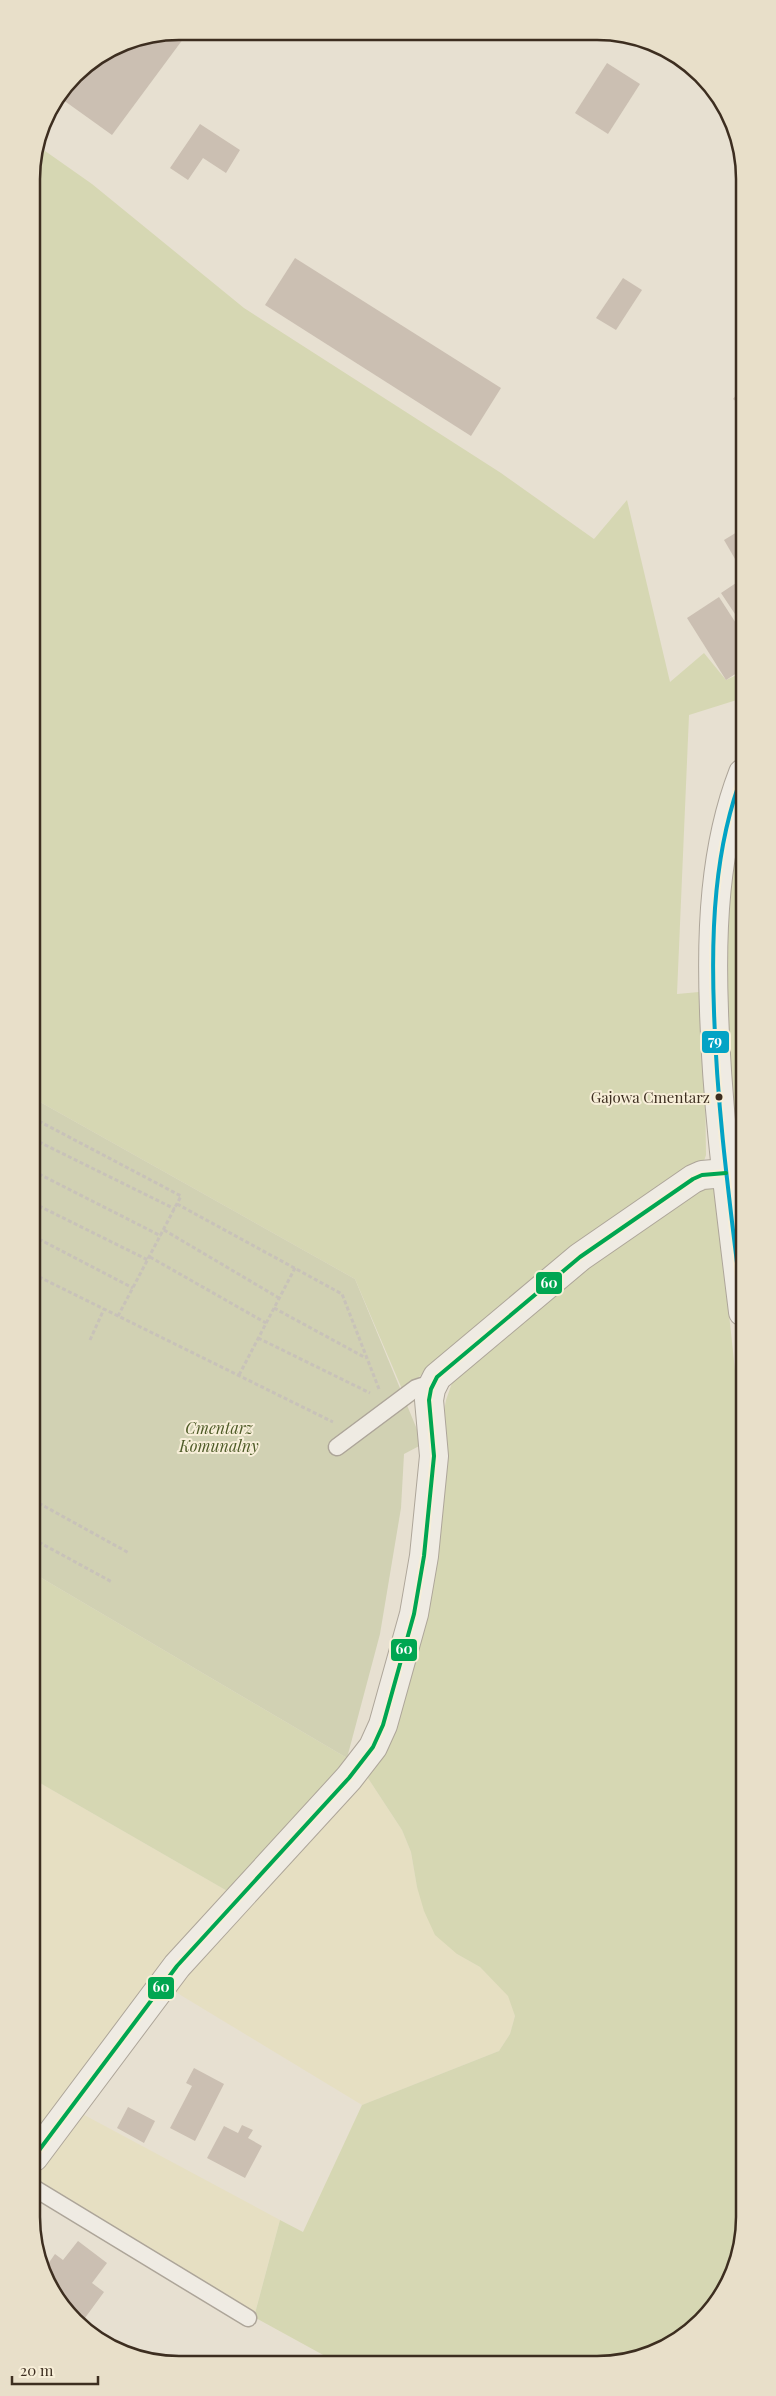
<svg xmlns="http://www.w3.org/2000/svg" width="776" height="2396" font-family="'Playfair Display',serif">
<rect width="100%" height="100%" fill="#e7e0d1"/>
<!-- farmland -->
<g fill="#e6dfc2">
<path d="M 364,1772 L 402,1830 L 411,1852 L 417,1887 L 457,1954 L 480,1967 L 509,1996 L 515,2016 L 510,2034 L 499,2051 L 362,2105 L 169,1988 Z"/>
<path d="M 33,1779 L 229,1892 L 34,2143 Z"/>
<path d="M 75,2110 L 280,2220 L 255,2313 L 34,2180 L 34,2167 Z"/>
</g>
<!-- green -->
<g fill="#d6d7b3">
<path d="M 38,146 L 92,184 L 244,308 L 501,473 L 594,539 L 627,500 L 670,682 L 704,653 L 726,680 L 743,672 L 743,698 L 689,715 L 677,994 L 699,992 L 705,1081 L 706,1155 L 704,1161 L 459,1348 L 402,1389 L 355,1279 L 33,1098 L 32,169 Z"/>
<path d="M 743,817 L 743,1188 C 736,1120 727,1052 725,983 C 724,928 732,871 743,817 Z"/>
<path d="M 715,1182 L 744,1455 L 744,2226 L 734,2273 L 708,2315 L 671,2345 L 625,2362 L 336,2362 L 254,2317 L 280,2220 L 303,2232 L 362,2105 L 499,2051 L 510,2034 L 515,2016 L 508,1996 L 480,1967 L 457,1954 L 435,1935 L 424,1911 L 417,1887 L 411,1852 L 402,1830 L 364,1772 L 385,1742 L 446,1400 L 452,1383 L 459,1373 L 555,1287 L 685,1199 Z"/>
<path d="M 33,1573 L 347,1758 L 229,1892 L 33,1779 Z"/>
</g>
<!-- cemetery -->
<path fill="#d1d1b3" d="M 33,1098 L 355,1279 L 423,1444 L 404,1454 L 401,1508 L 380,1634 L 347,1758 L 33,1573 Z"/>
<!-- building -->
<g fill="#cbbfb2">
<path d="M 179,31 L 189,31 L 112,135 L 59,97 L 81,68 L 123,42 Z"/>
<path d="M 607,63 L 640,84 L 608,134 L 575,113 Z"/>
<path d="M 200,124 L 240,150 L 226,173 L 203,158 L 188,180 L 170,168 Z"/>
<path d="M 295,258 L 501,388 L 471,436 L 265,305 Z"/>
<path d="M 623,278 L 642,290 L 616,330 L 596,318 Z"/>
<path d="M 742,388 L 742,406 L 733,399 Z"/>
<path d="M 742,529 L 742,571 L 724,540 Z"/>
<path d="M 742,579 L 742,583 L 743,626 L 721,593 Z"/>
<path d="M 719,597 L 743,634 L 743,669 L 726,680 L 687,618 Z"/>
<path d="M 194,2068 L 224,2084 L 195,2141 L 170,2128 L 192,2086 L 186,2083 Z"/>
<path d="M 128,2107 L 155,2121 L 144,2143 L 117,2128 Z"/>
<path d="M 242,2125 L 253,2130 L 248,2138 L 262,2146 L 245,2178 L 207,2158 L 224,2126 L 238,2133 Z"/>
<path d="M 78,2241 L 107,2263 L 92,2283 L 104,2292 L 82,2322 L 68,2312 L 47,2282 L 43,2271 L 55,2254 L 63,2260 Z"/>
</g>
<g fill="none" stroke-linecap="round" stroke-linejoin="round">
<!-- lane casing -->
<g stroke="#ada599" stroke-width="19">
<g id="lane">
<path d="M 337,1447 L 416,1388 L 422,1386 L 431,1389"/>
<path d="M 34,2188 L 248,2318"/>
</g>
</g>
<!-- street casing -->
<g stroke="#ada599" stroke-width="30">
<g id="street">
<path d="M 743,773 C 714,848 711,932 714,1011 C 717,1112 731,1212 743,1312"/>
<path d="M 34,2157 L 177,1966 L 349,1778 L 373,1747 L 383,1725 L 414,1614 L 424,1556 L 434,1456 L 429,1400 L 431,1389 L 437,1377 L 580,1257 L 693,1179 L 702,1175 L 726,1173"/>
</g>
</g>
<!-- path -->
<g stroke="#c8c2b9" stroke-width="3" stroke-dasharray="4 2.5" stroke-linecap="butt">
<path d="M 33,1118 L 181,1196 L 118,1316"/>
<path d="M 33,1139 L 175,1209"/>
<path d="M 33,1171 L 161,1236"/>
<path d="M 33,1203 L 148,1260"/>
<path d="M 177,1204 L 342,1294 L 379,1389"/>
<path d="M 164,1230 L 279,1298"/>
<path d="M 33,1236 L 133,1288"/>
<path d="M 150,1257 L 266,1323"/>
<path d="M 33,1274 L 333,1422"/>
<path d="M 274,1308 L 366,1358"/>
<path d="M 258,1338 L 370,1393"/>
<path d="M 90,1340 L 104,1309"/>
<path d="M 239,1375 L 295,1268"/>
<path d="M 33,1500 L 129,1553"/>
<path d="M 33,1539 L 112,1582"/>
</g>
<!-- lane -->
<use href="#lane" stroke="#efebe3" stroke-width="16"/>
<!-- street -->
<use href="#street" stroke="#efebe3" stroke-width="28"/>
<!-- bus-1 casing -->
<g stroke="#f7eed8" stroke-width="8">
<path id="bus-1" d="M 743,773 C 714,848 711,932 714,1011 C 717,1112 731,1212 743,1312"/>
</g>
<!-- bus-2 casing -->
<g stroke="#f7eed8" stroke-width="8">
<path id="bus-2" d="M 34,2157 L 177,1966 L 349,1778 L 373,1747 L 383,1725 L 414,1614 L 424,1556 L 434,1456 L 429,1400 L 431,1389 L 437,1377 L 580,1257 L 693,1179 L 702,1175 L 726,1173"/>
</g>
<!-- bus-1 -->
<use href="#bus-1" stroke="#03a3c5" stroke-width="4"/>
<!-- bus-2 -->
<use href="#bus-2" stroke="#00a651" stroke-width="4"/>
</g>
<!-- markers -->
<circle fill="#3d2e20" stroke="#f7eed8" stroke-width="2" cx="719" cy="1097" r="4.5"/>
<g text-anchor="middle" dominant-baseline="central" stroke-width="4" stroke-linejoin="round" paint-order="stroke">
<!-- bus labels -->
<g font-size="15" fill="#3d2e20" stroke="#f7eed8" text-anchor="end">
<text x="710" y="1097">Gajowa Cmentarz</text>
</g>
<!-- park labels -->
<g font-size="16" font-style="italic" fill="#4d5a26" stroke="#f7eed8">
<text x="219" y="1427">Cmentarz<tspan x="219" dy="18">Komunalny</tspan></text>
</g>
</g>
<!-- crop -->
<path d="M0 0H776V2396H0ZM179 40H597A139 139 0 0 1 736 179V2217A139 139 0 0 1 597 2356H179A139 139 0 0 1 40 2217V179A139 139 0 0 1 179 40Z" fill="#e8dfc9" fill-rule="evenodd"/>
<path fill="none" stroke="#3d2e20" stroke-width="2.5" d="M179 40H597A139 139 0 0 1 736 179V2217A139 139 0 0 1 597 2356H179A139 139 0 0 1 40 2217V179A139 139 0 0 1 179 40Z"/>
<g stroke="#f7eed8" stroke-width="2">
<rect x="701" y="1030" width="29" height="24" rx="5" fill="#03a3c5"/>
<rect x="535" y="1271" width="28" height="24" rx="5" fill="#00a651"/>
<rect x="390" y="1638" width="28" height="24" rx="5" fill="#00a651"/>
<rect x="147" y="1976" width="28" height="24" rx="5" fill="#00a651"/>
</g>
<g font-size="14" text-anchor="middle" font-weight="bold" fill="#fff">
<text x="715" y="1046">79</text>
<text x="549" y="1288">60</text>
<text x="404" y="1654">60</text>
<text x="161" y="1992">60</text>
</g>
<!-- scale -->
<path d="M12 2376v8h86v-8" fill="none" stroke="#3d2e20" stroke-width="2.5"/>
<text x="20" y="2376" font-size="15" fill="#3d2e20" stroke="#f7eed8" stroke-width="4" paint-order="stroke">20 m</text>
</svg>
